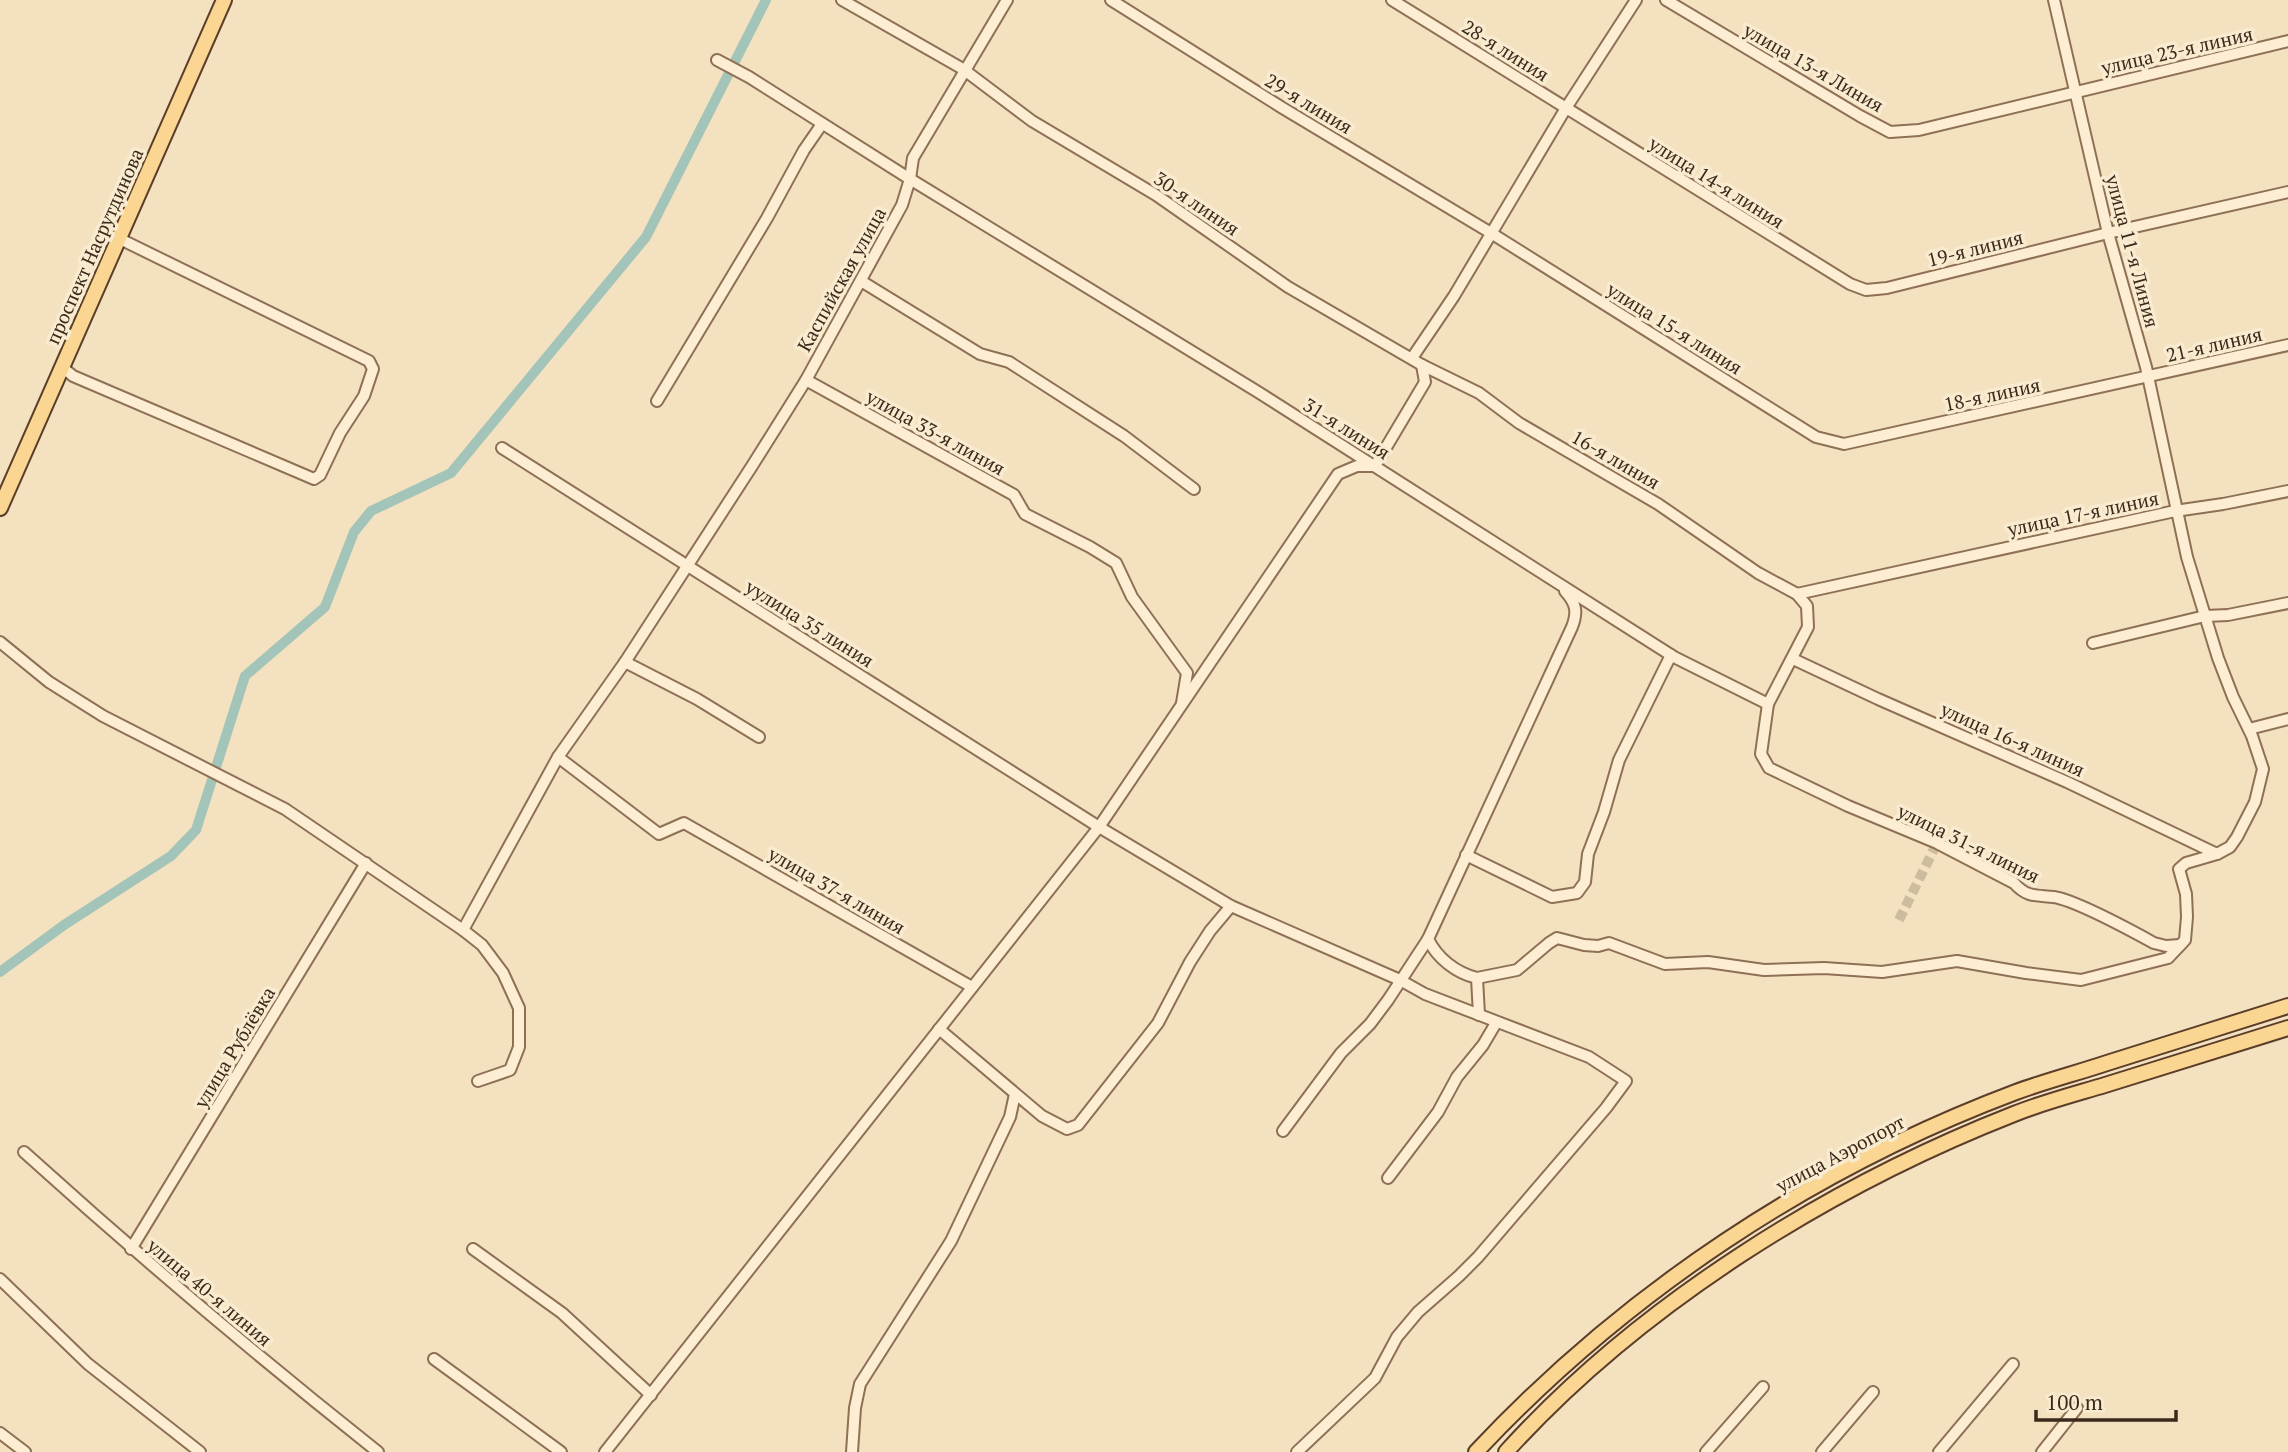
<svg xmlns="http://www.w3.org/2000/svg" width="2288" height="1452" font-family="'PT Serif',serif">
<rect width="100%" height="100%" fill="#f3e1bf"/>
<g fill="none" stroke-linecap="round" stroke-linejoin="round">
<!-- canal -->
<path stroke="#a2c4b9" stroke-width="10" d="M 0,972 L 64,925 L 171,856 L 196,830 L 245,676 L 325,607 L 354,532 L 371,511 L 451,473 L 646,237 L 766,0"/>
<!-- minor-tunnel -->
<path stroke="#cebc9e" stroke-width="10" stroke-dasharray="10 5" stroke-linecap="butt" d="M 1899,920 L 1937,843"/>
<!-- minor casing -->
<g stroke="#8e7055" stroke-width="14">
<g id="minor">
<path d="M 842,0 L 963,69 L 1032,121 L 1156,195 L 1288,287 L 1422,365 L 1479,393 L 1519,423 L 1658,504 L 1758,573 L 1797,594 L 1807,606 L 1808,627 L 1768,704 L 1761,754 L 1769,768 L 1848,806 L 1937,843 L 2014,883 C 2027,898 2037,895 2054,897 C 2078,901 2132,931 2154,943 L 2166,946 L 2180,945"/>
<path d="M 1111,0 L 1281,107 L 1491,233 L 1816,437 L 1844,444 L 2288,345"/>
<path d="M 1392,0 L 1850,284 L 1866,290 L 1887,288 L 2108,233 L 2288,192"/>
<path d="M 1666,0 L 1860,116 L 1890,132 L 1919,130 L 2288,41"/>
<path d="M 717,60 L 749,77 L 910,179 L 1258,392 L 1674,657 L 1768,704"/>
<path d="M 861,281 L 980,354 L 1009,362 L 1124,436 L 1194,489"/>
<path d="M 1412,358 L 1454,296 L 1566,108 L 1636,0"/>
<path d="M 62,367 L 73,376 L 314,479 L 320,475 L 340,433 L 364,396 L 373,369 L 369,361 L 118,238"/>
<path d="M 806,380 L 1014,495 L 1025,514 L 1090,547 L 1116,563 L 1132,597 L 1187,673 L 1182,703"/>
<path d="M 657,401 L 767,218 L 804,150 L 822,124"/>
<path d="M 502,448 L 1099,827 L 605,1452"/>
<path d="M 1797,594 L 2175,511 L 2223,504 L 2288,491"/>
<path d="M 0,642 L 49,682 L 103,716 L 285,809 L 463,930 L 558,757 L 625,662 L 752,466 L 806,380 L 902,205 L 910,179 L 913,158 L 1007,0"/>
<path d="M 2093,643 L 2205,616 L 2228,615 L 2288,603"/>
<path d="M 1793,659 L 1878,699 L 2067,782 L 2217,854"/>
<path d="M 625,662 L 697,699 L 759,737"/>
<path d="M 2249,729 L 2288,719"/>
<path d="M 558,757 L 659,834 L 684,823 L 972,987"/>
<path d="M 1466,855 L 1552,897 L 1577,893 L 1585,882 L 1588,854 L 1604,812 L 1619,760 L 1671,655"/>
<path d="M 463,930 L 482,945 L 503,973 L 519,1008 L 519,1047 L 510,1070 L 478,1081"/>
<path d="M 1477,978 C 1456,973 1437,958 1428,939 L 1572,627 C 1578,612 1576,603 1565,591"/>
<path d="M 1479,1015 L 1477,978 L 1517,970 L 1549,943 L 1557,938 L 1584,945 L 1598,946 L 1609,943 L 1665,964 L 1708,962 L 1764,970 L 1824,968 L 1882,972 L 1957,961 L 2026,973 L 2081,980 L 2168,958 L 2185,940 L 2187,917 L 2186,894 L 2179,869 L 2186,863 L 2217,854 L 2230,847 L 2237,837 L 2255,802 L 2263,769 L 2252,736 L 2233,697 L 2218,658 L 2187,557 L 2146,367 L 2108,233 L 2054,0"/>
<path d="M 939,1029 L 1042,1116 L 1067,1129 L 1078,1125 L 1158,1023 L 1190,962 L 1210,931 L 1231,906"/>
<path d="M 1283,1131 L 1341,1053 L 1370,1024 L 1388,1000 L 1428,939"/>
<path d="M 24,1152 C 139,1256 257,1356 378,1452"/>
<path d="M 1388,1178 L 1438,1112 L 1457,1077 L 1483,1045 L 1496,1023"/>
<path d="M 131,1249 L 366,863"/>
<path d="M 473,1249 L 562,1313 L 651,1395"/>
<path d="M 0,1279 L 88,1364 L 200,1452"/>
<path d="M 434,1359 L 561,1452"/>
<path d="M 0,1433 L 25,1452"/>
<path d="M 852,1452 L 855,1408 L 860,1384 L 951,1241 L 1010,1117 L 1015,1094"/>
<path d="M 1297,1452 L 1375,1378 L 1397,1337 L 1418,1312 L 1459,1276 L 1478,1257 L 1606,1108 L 1626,1081 L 1589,1057 L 1425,994 L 1400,980 L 1231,906 L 1099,827 L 1338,474 L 1357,466 L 1375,466 L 1425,382 L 1422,365"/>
<path d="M 1706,1452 L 1763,1387"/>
<path d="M 1822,1452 L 1873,1392"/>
<path d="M 1939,1452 L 2013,1364"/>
<path d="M 2042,1452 L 2077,1408"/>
</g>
</g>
<!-- major casing -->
<g stroke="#5b3e2a" stroke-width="18">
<g id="major">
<path d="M 0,508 L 224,0"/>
<path d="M 1476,1452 C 1625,1293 1811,1169 2016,1092 C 2046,1081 2077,1073 2107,1063 C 2167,1044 2228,1025 2288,1006"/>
<path d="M 1506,1452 C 1640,1304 1830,1186 2014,1114 C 2044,1102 2075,1094 2105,1085 C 2166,1066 2227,1047 2288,1028"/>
</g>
</g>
<!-- minor -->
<use href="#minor" stroke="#fdeed3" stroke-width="10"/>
<!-- major -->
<use href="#major" stroke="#fbd592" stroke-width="14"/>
</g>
<g text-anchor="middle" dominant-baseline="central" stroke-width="7" stroke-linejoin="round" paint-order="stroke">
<!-- street labels -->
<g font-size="19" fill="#3b291b" stroke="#f9ebcf">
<text transform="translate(1506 50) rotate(32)">28-я линия</text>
<text transform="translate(2177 50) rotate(-13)">улица 23-я линия</text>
<text transform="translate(1814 67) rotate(30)">улица 13-я Линия</text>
<text transform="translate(1309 103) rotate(31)">29-я линия</text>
<text transform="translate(1717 182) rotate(32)">улица 14-я линия</text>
<text transform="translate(1197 203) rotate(34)">30-я линия</text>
<text transform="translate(94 246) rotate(-66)">проспект Насрутдинова</text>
<text transform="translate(1975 248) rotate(-14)">19-я линия</text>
<text transform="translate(2133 251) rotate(75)">улица 11-я Линия</text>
<text transform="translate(841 279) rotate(-61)">Каспийская улица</text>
<text transform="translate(1675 328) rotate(32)">улица 15-я линия</text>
<text transform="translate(2214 344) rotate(-13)">21-я линия</text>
<text transform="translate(1992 394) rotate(-12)">18-я линия</text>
<text transform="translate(1347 428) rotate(32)">31-я линия</text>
<text transform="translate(936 432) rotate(29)">улица 33-я линия</text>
<text transform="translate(1616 459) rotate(30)">16-я линия</text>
<text transform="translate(2083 513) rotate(-12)">улица 17-я линия</text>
<text transform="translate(810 623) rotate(32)">уулица 35 линия</text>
<text transform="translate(2013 739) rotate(24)">улица 16-я линия</text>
<text transform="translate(1969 843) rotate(26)">улица 31-я линия</text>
<text transform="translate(837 890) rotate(30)">улица 37-я линия</text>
<text transform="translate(234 1047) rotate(-59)">улица Рублёвка</text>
<text transform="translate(1840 1153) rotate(-28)">улица Аэропорт</text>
<text transform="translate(210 1292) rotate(40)">улица 40-я линия</text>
</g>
</g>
<!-- scale -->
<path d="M2036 1410v10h140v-10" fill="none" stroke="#3b291b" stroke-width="3.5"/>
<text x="2046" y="1410" font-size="21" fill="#3b291b" stroke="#f9ebcf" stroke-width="5" paint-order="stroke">100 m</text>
</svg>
